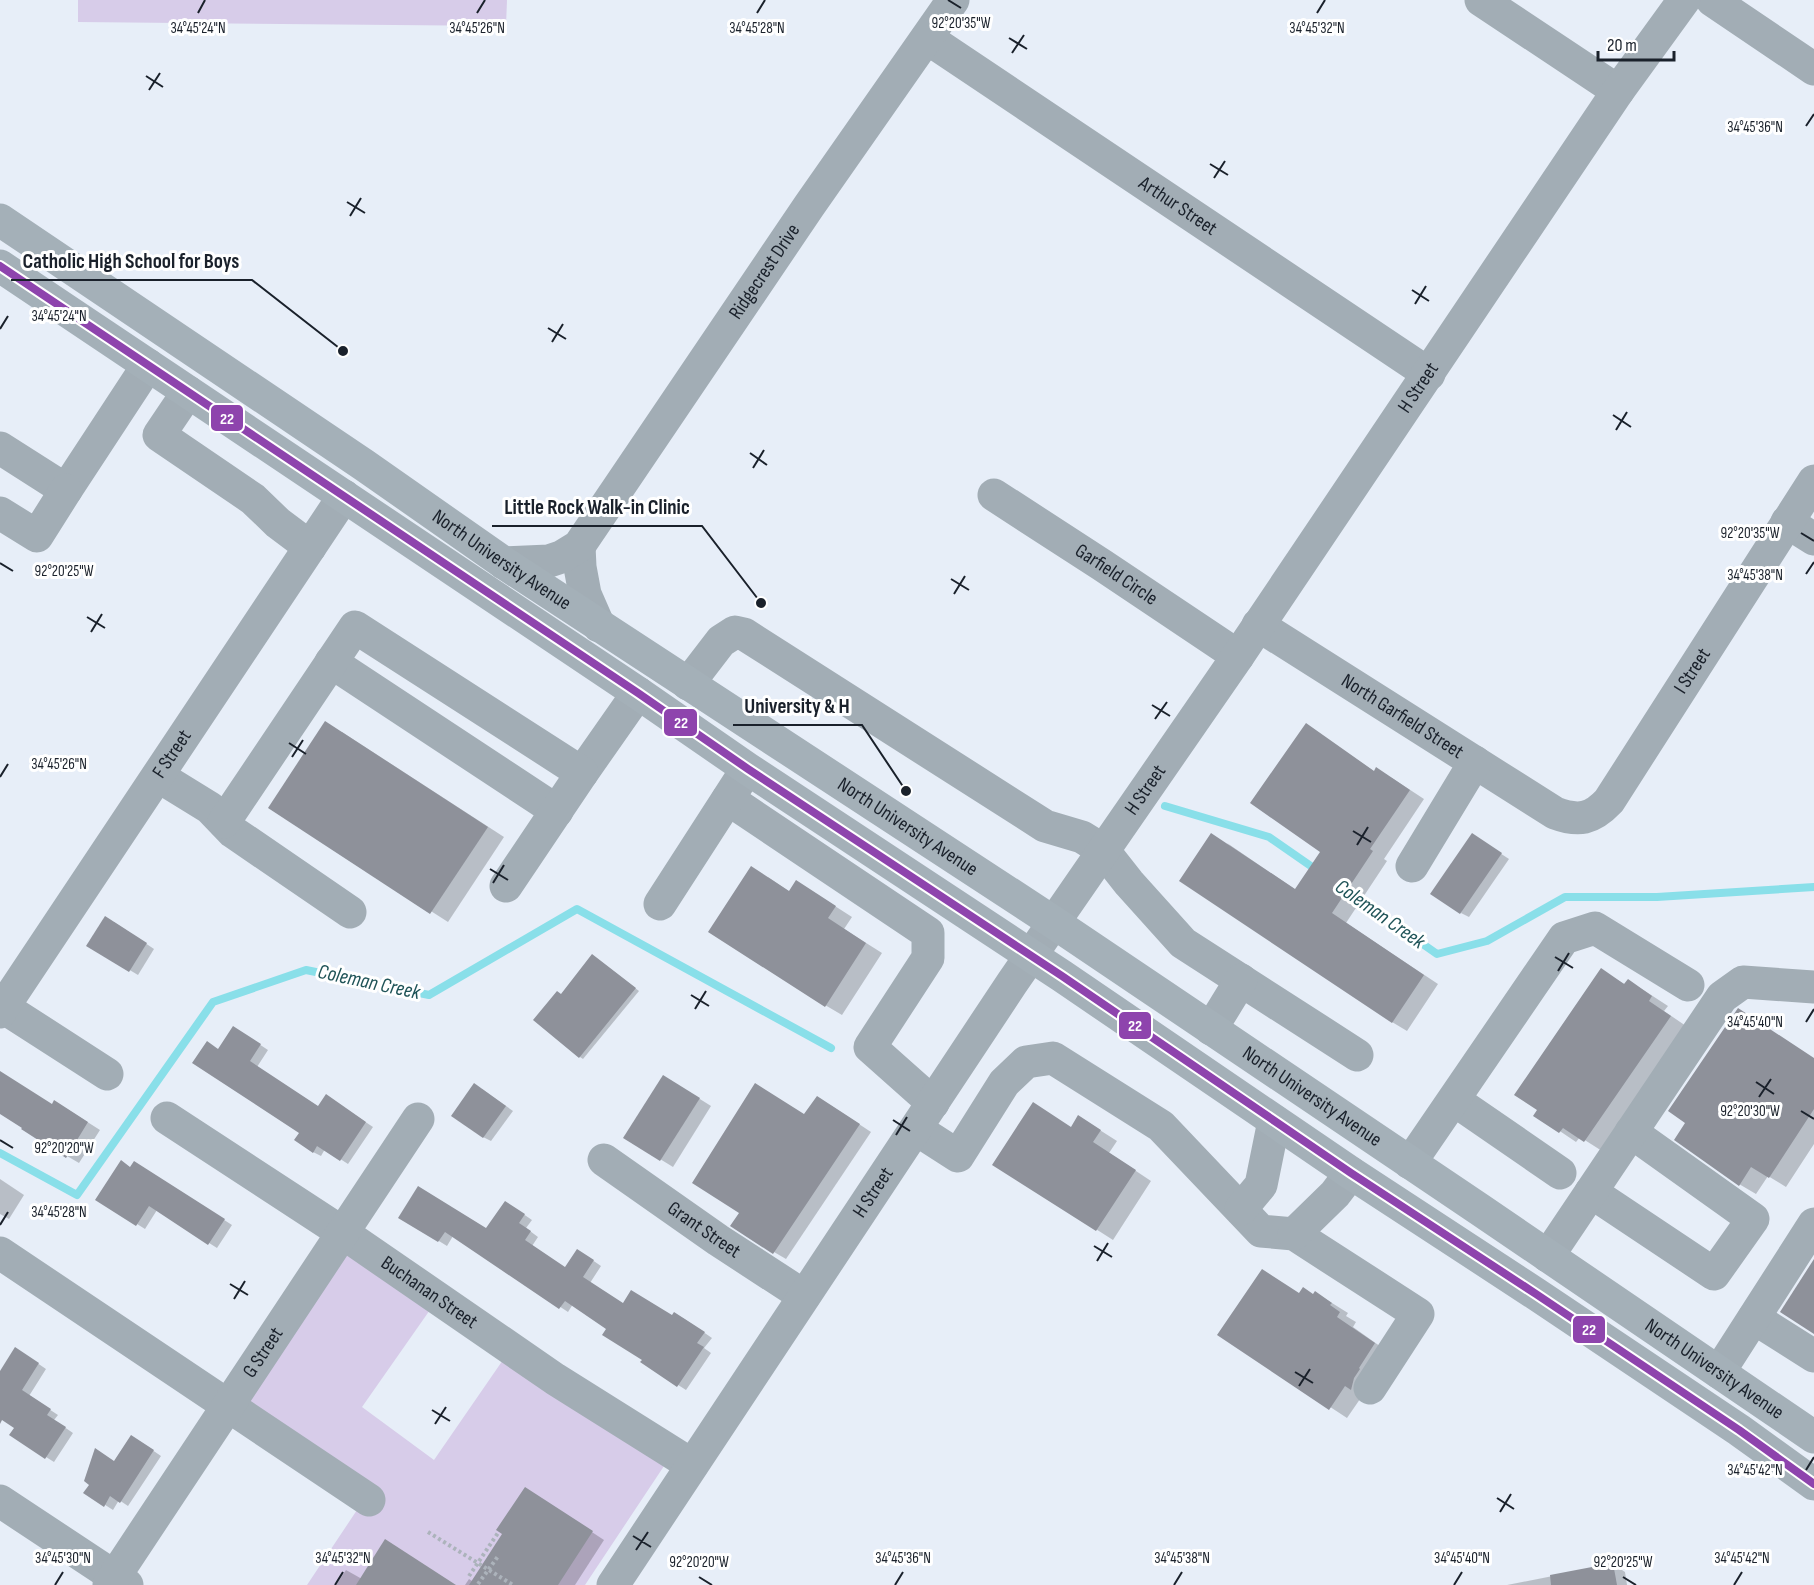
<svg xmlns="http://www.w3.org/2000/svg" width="1814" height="1585" font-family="'Sofia Sans Condensed',sans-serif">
<rect width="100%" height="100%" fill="#e7eef8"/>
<!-- green -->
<g fill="#d7cce9">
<path d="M 78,0 L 507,0 L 506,26 L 78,22 Z"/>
<path d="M 346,1247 L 432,1307 L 362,1407 L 434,1460 L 505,1357 L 666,1463 L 585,1585 L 307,1585 L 361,1504 L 233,1418 Z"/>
</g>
<!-- shadow -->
<g fill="#0003">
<path d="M 1306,725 L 1375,772 L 1392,778 L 1424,799 L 1384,859 L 1387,861 L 1346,923 L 1438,984 L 1407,1031 L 1392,1022 L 1227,843 L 1296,890 L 1322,851 Z"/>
<path d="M 342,732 L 504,837 L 448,922 L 270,808 Z"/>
<path d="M 1480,840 L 1509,859 L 1469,917 L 1461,913 Z"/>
<path d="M 768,877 L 790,892 L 813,892 L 852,917 L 844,929 L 882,953 L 842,1015 L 825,1005 Z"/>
<path d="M 114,922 L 154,949 L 138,975 L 88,945 Z"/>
<path d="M 596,958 L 639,991 L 583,1059 L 580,1057 L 561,995 Z"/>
<path d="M 1601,970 L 1626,985 L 1628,981 L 1645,991 L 1668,1006 L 1664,1011 L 1686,1026 L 1602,1151 L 1580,1137 L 1576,1142 L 1536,1115 Z"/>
<path d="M 242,1033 L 268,1050 L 257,1067 L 319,1107 L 334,1101 L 373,1127 L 348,1164 L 325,1149 L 321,1156 L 313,1152 L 301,1133 L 219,1050 Z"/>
<path d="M 1814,1058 L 1814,1144 L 1786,1187 L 1768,1176 L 1756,1194 L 1739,1184 Z"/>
<path d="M 0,1080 L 52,1105 L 67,1109 L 100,1130 L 79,1163 L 67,1156 L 0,1104 Z"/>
<path d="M 676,1084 L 711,1106 L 673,1167 L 626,1138 Z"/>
<path d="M 482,1089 L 513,1111 L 491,1141 L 483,1137 Z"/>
<path d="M 830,1105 L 871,1132 L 786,1259 L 774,1252 Z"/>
<path d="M 1095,1127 L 1117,1141 L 1109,1153 L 1151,1181 L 1113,1240 L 994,1164 L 1072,1128 Z"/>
<path d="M 142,1167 L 232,1225 L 217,1248 L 157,1210 L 145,1229 L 97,1199 L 131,1168 Z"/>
<path d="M 0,1179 L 24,1195 L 9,1219 L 0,1214 Z"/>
<path d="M 513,1207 L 532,1220 L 526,1228 L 538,1237 L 532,1246 L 565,1269 L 585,1255 L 601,1266 L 590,1283 L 623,1305 L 683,1318 L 712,1338 L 704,1348 L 711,1353 L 686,1390 L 642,1362 L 644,1360 L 608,1329 L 573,1304 L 568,1312 L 453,1236 L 447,1246 L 400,1217 L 487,1230 Z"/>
<path d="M 1316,1293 L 1348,1313 L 1346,1316 L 1356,1322 L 1353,1327 L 1391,1354 L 1347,1418 L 1219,1334 L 1300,1294 L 1314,1295 Z"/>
<path d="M 24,1354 L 46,1369 L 29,1396 L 58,1415 L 54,1420 L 73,1433 L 54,1462 L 11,1435 L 16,1427 L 0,1417 L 0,1374 Z"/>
<path d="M 139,1441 L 161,1456 L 128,1506 L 119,1500 L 113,1510 L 85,1492 L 91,1484 Z"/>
<path d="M 537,1496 L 604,1540 L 575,1585 L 531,1585 L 504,1533 Z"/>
<path d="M 1613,1564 L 1625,1572 L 1627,1585 L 1507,1585 Z"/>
<path d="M 346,1570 L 362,1579 L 455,1585 L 336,1585 Z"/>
<path d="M 469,1579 L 478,1585 L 465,1585 Z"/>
</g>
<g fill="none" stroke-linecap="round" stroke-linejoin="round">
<!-- stream -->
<g stroke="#89dfe9" stroke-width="8">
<path d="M 1165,806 L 1269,837 L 1318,871"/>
<path d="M 1340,886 L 1437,954 L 1487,941 L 1565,897 L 1657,897 L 1814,887"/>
<path d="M 0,1153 L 77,1195 L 213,1002 L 306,970 L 429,995 L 577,909 L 831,1048"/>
</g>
</g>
<!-- building -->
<g fill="#8e919a">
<path d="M 325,721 L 488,827 L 430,914 L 268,808 Z"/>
<path d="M 1306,723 L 1374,771 L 1376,767 L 1410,790 L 1370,849 L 1373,851 L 1332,913 L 1424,975 L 1392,1023 L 1179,881 L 1211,833 L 1295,889 L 1320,852 L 1250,803 Z"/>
<path d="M 1472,833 L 1502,853 L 1460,914 L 1430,894 Z"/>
<path d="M 751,866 L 789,891 L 796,880 L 836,906 L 828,918 L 866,943 L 825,1007 L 708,932 Z"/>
<path d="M 105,916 L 147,943 L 129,972 L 86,946 Z"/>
<path d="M 592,954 L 636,988 L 579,1058 L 533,1020 L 557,991 L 561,994 Z"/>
<path d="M 1601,968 L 1624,984 L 1628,979 L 1652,996 L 1649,1001 L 1671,1016 L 1584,1142 L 1563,1128 L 1559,1133 L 1533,1116 L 1537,1110 L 1514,1095 Z"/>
<path d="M 1738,1008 L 1814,1058 L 1814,1109 L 1769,1178 L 1751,1167 L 1739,1186 L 1674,1140 L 1685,1123 L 1668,1111 Z"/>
<path d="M 233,1026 L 261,1044 L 250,1061 L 318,1106 L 326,1094 L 366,1122 L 340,1161 L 317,1146 L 313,1153 L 294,1140 L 299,1133 L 192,1063 L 207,1041 L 218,1049 Z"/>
<path d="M 0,1071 L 52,1104 L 54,1100 L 88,1122 L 66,1158 L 21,1129 L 22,1128 L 0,1114 Z"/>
<path d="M 663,1075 L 700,1098 L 660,1161 L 623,1138 Z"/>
<path d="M 474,1083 L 506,1106 L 483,1138 L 451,1116 Z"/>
<path d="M 755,1083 L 804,1114 L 817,1096 L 860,1124 L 773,1254 L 730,1226 L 739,1213 L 692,1183 Z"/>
<path d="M 1033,1102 L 1071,1127 L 1078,1115 L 1101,1130 L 1093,1142 L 1136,1170 L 1096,1231 L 992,1165 Z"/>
<path d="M 121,1160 L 130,1167 L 134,1161 L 225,1219 L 208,1245 L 149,1206 L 136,1226 L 95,1200 Z"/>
<path d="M 418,1186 L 486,1228 L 505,1201 L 525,1214 L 519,1223 L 531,1231 L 525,1240 L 565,1267 L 577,1249 L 594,1260 L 583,1277 L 623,1303 L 631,1290 L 672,1315 L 674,1312 L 705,1332 L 697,1343 L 704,1347 L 677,1387 L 640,1362 L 642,1360 L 602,1335 L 606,1329 L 565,1301 L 559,1309 L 445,1232 L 438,1242 L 398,1218 Z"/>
<path d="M 1814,1259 L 1814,1334 L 1780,1312 Z"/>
<path d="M 1262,1269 L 1299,1293 L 1303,1287 L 1313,1294 L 1315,1291 L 1332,1303 L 1330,1305 L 1340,1312 L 1337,1317 L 1375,1343 L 1359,1368 L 1360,1369 L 1354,1378 L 1351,1390 L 1345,1386 L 1329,1410 L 1217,1335 Z"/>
<path d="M 15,1347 L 39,1363 L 22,1390 L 51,1409 L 47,1415 L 66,1427 L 45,1459 L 9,1435 L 14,1428 L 2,1420 L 0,1424 L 0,1371 Z"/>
<path d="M 131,1435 L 154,1450 L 120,1503 L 110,1496 L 104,1507 L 83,1493 L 89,1485 L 84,1481 L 95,1448 L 114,1461 Z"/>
<path d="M 525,1487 L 593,1531 L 558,1585 L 469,1585 L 502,1534 L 496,1530 Z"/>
<path d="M 385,1539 L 456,1585 L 356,1585 Z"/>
<path d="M 1613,1563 L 1617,1585 L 1551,1585 L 1550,1575 Z"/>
</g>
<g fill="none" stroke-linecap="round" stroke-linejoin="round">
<!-- path -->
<g stroke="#acb3bb" stroke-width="4" stroke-dasharray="3 3" stroke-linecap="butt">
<path d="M 428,1532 L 513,1585"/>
<path d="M 469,1576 L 498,1533"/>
<path d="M 478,1584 L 499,1555"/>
</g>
<!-- minor -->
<g stroke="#a2adb5" stroke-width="33">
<path d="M 1481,0 L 1618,91"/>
<path d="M 1712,0 L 1814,69"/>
<path id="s1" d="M 927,38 L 1429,374"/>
<path d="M 188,392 L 159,435 L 253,499 L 278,523 L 310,547"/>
<path d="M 0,448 L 66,490 L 148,365"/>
<path id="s2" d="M 994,495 L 1102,565 L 1238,656"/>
<path d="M 0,513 L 37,536 L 66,490"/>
<path d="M 1787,522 L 1814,539"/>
<path d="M 579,546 L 580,567 L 585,594 L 599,626"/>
<path id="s3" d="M 504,563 L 549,561 L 561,557 L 579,546 L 809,206 L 953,0"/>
<path id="s4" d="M 1258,625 L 1555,813 C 1579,822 1592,819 1609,801 L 1814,481"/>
<path d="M 331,662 L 557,811"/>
<path d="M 688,684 L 721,641 L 735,632 L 744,634 L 1045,826 L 1082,837 L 1103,850 L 1129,883 L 1183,943 L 1357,1055"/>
<path d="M 582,773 L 638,693"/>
<path d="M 158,776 L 210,808 L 233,832 L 350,912"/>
<path d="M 728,799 L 928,933 L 928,958 L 870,1047 L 933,1103"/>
<path d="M 224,822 L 355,627 L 582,773 L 506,886"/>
<path d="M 1412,866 L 1475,762"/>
<path d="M 660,904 L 740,780"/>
<path d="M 0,1005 L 107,1074"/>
<path id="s5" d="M 0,1012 L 344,496"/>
<path d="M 1211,1029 L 1241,980"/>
<path d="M 1454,1100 L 1560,1173"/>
<path id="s6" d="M 167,1118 L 343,1233 L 555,1379 L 692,1465"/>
<path d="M 916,1129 L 958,1156 L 1004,1083 L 1026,1062 L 1053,1058 L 1161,1126 L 1261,1231 L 1294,1234 L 1418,1314 L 1370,1388"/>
<path id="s7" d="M 604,1160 L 718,1240 L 804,1296"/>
<path d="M 1410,1163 L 1564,938 L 1595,928 L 1688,985"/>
<path d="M 1591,1192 L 1714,1274 L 1753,1219 L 1631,1132"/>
<path d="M 1241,1209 L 1261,1185 L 1274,1121"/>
<path d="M 1294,1234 L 1335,1194 L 1351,1173"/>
<path d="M 0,1253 L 369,1500"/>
<path d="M 1548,1256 L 1722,997 L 1743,982 L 1814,987"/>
<path d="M 1754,1318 L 1814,1356"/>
<path d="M 1719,1372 L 1814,1224"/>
<path d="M 0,1501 L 127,1585"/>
<path id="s8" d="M 109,1585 L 418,1119"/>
<path id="s9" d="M 613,1585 L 1012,983 L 1238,656 L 1618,91 L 1684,0"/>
</g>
<!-- major -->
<g stroke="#a4b0b8" stroke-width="33">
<path id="s10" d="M 0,220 L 364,465 L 504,563 L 1053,922 L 1479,1209 L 1814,1437"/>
<path d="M 0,266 L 638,693 L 748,769 L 1062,976 L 1351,1173 L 1536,1294 L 1739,1430 L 1814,1484"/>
</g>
<!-- bus-1 casing -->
<g stroke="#fff" stroke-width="12">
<path id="bus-1" d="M 0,266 L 638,693 L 748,769 L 1062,976 L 1351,1173 L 1536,1294 L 1739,1430 L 1814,1484"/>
</g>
<!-- bus-1 -->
<use href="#bus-1" stroke="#8e44ad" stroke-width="8"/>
</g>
<!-- ticks -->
<path fill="none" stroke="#1a212b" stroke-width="2" d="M 948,0 L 961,8M 198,13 L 205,0M 477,13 L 485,0M 757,13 L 765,0M 1317,13 L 1325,0M 1009,38 L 1027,49M 1012,53 L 1024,35M 146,76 L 163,87M 149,90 L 160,73M 1806,126 L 1814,114M 1210,164 L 1228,175M 1214,178 L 1225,161M 347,202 L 365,213M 350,216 L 361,198M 1412,290 L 1429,301M 1415,304 L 1426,286M 548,328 L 566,339M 0,329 L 8,316M 552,342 L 563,324M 1613,415 L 1631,427M 1616,430 L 1627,412M 750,453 L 767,465M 753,468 L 764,450M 1801,533 L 1814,541M 0,563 L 13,571M 1806,574 L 1814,562M 951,579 L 969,590M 954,594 L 965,576M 87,617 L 105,628M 91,632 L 102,614M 1152,705 L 1170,716M 1155,719 L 1167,702M 289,743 L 306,754M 292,757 L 303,740M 0,777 L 8,764M 1353,831 L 1371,842M 1357,845 L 1368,827M 490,869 L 508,880M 493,883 L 504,865M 1555,957 L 1573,968M 1558,971 L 1569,953M 691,995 L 709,1006M 695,1009 L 706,991M 1806,1022 L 1814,1009M 1756,1082 L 1774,1094M 1759,1097 L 1771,1079M 1801,1111 L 1814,1119M 893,1120 L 910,1131M 896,1135 L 907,1117M 0,1140 L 13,1148M 0,1225 L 8,1212M 1094,1246 L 1112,1257M 1097,1261 L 1108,1243M 230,1284 L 248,1295M 234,1299 L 245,1281M 1295,1372 L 1313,1383M 1299,1386 L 1310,1369M 432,1410 L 450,1421M 435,1424 L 446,1407M 1806,1470 L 1814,1457M 1497,1498 L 1514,1509M 1500,1512 L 1511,1494M 633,1536 L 651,1547M 636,1550 L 648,1532M 699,1577 L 712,1585M 1623,1577 L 1636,1585M 55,1585 L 63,1572M 335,1585 L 343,1572M 895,1585 L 903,1572M 1174,1585 L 1182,1572M 1454,1585 L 1462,1572M 1734,1585 L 1742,1572"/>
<g text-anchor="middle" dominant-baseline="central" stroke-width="6" stroke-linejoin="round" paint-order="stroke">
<!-- street labels -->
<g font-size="20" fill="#1a212b" stroke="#fff">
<text stroke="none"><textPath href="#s1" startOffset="302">Arthur Street</textPath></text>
<text stroke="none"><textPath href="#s3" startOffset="410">Ridgecrest Drive</textPath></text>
<text stroke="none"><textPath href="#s9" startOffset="1443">H Street</textPath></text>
<text stroke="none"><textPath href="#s10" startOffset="606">North University Avenue</textPath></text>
<text stroke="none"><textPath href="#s2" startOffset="146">Garfield Circle</textPath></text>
<text stroke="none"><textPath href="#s4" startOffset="566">I Street</textPath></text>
<text stroke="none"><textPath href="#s4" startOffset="171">North Garfield Street</textPath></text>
<text stroke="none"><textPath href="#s5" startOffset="310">F Street</textPath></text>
<text stroke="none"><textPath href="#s9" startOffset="957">H Street</textPath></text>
<text stroke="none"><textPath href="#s10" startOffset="1092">North University Avenue</textPath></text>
<text stroke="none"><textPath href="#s10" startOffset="1578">North University Avenue</textPath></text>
<text stroke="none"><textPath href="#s9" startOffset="471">H Street</textPath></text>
<text stroke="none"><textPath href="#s7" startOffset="122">Grant Street</textPath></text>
<text stroke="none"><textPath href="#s6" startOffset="315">Buchanan Street</textPath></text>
<text stroke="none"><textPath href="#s8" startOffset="279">G Street</textPath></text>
<text stroke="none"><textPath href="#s10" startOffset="2064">North University Avenue</textPath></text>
</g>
<!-- water labels -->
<g font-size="21" font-style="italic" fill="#205458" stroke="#fff">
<text transform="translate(1380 914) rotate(35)">Coleman Creek</text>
<text transform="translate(369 982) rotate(12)">Coleman Creek</text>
</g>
</g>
<g font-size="15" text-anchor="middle" fill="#1a212b" stroke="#fff" stroke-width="6" stroke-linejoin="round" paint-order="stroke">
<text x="961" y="28">92°20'35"W</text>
<text x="198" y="33">34°45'24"N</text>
<text x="477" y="33">34°45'26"N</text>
<text x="757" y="33">34°45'28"N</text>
<text x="1317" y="33">34°45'32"N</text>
<text x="1755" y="132">34°45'36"N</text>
<text x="59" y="321">34°45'24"N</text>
<text x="1750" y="538">92°20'35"W</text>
<text x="64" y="576">92°20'25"W</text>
<text x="1755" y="580">34°45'38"N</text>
<text x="59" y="769">34°45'26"N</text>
<text x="1755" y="1027">34°45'40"N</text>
<text x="1750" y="1116">92°20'30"W</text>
<text x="64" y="1153">92°20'20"W</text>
<text x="59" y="1217">34°45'28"N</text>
<text x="1755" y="1475">34°45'42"N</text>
<text x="63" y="1563">34°45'30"N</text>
<text x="343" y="1563">34°45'32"N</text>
<text x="903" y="1563">34°45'36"N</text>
<text x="1182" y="1563">34°45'38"N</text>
<text x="1462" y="1563">34°45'40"N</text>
<text x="1742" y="1563">34°45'42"N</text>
<text x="699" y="1567">92°20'20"W</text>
<text x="1623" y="1567">92°20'25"W</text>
</g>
<!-- callouts -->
<path fill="none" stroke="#1a212b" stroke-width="2" d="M343 351L252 280H11M761 603L702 526H492M906 791L862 725H733"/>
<g fill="#1a212b" stroke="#fff" stroke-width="2">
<circle cx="343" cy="351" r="6"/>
<circle cx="761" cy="603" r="6"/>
<circle cx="906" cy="791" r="6"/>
</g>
<g font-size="21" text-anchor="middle" font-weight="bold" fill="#1a212b" stroke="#fff" stroke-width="6" stroke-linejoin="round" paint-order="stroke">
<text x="131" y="268">Catholic High School for Boys</text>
<text x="597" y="514">Little Rock Walk-in Clinic</text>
<text x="797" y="713">University &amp; H</text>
</g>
<g stroke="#fff" stroke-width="2">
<rect x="210" y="404" width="34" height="28" rx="6" fill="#8e44ad"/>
<rect x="663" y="708" width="35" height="29" rx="6" fill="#8e44ad"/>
<rect x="1118" y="1011" width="34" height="29" rx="6" fill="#8e44ad"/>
<rect x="1572" y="1315" width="34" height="29" rx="6" fill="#8e44ad"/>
</g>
<g font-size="16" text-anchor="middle" font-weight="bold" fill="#fff">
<text x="227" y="424">22</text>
<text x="681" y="728">22</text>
<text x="1135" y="1031">22</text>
<text x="1589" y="1335">22</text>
</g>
<!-- scale -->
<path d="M1598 51v9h76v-9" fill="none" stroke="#1a212b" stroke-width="3"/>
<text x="1607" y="51" font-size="18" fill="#1a212b" stroke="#ffffff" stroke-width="4.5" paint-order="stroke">20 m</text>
</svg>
